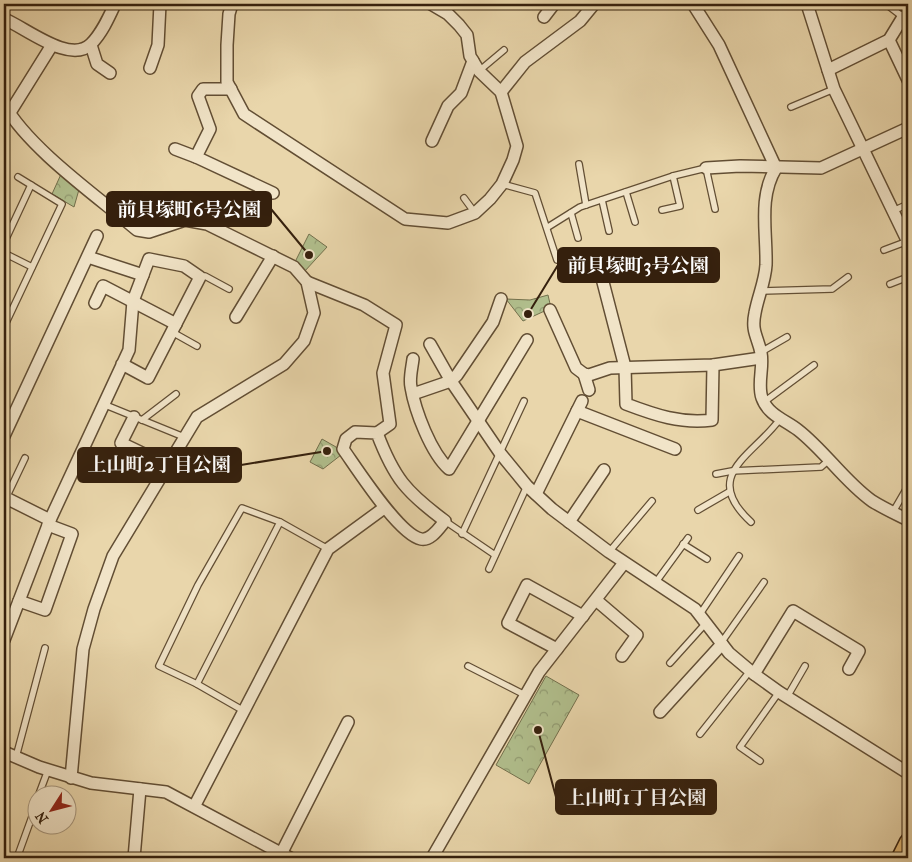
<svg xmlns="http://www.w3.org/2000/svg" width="912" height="862" font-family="'IM FELL French Canon','Noto Serif JP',serif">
<defs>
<pattern id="park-crowns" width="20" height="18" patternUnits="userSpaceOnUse" patternTransform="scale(1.25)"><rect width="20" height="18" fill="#b1bf8d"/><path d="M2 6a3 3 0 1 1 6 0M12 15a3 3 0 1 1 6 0" fill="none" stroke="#919b72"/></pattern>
</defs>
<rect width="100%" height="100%" fill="#e9d6ab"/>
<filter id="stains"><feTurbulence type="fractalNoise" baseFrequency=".004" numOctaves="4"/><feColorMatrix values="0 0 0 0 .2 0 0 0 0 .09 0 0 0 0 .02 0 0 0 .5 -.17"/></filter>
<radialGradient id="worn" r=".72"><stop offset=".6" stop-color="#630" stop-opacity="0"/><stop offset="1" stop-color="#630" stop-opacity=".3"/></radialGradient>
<!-- park -->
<g fill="url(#park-crowns)" stroke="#73704d">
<path d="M 62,172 L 80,186 L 74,207 L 52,194 Z"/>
<path d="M 309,234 L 327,247 L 304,272 L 294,264 Z"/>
<path d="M 548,295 L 551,308 L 523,321 L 506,299 L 530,300 Z"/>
<path d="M 322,439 L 336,447 L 341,455 L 323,469 L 310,462 Z"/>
<path d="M 546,676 L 579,695 L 529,784 L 496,765 Z"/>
</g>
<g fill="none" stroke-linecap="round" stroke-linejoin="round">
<!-- lane casing -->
<g stroke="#624e34" stroke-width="8">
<g id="lane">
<path d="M 886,4 L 903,17"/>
<path d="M 479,71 L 504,50"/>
<path d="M 791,107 L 834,89"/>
<path d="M 579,164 L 586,205"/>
<path d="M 502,184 L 535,193 L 557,260"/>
<path d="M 626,192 L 635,222"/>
<path d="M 464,198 L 475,213"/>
<path d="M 602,200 L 609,231"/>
<path d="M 662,210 L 680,206 L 673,176"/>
<path d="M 893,211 L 908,204"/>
<path d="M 571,213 L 578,238"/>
<path d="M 548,227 L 580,207 L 673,176 L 706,168 L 715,209"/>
<path d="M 4,243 L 31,185"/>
<path d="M 884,250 L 908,241"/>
<path d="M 4,253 L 32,267"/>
<path d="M 200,277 L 205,276 L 229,289"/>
<path d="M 890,284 L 908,277"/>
<path d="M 762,291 L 832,289 L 848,277"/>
<path d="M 4,327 L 62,204 L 18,177"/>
<path d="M 172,332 L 197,346"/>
<path d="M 761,352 L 787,337"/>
<path d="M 764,402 L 814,365"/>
<path d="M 103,404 L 184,437"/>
<path d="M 142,420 L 176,394"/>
<path d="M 716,474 L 732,471 L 821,467 L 830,459"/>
<path d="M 6,498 L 25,458"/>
<path d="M 698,510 L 729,492"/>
<path d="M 893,512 L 908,486"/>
<path d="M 445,521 L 495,555"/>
<path d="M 751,522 C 700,475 753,456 780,419"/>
<path d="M 462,534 L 524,401"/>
<path d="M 683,544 L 707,559"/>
<path d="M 609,552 L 652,501"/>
<path d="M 489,569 L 527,486"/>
<path d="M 656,582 L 688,538"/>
<path d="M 700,614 L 739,556"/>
<path d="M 721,643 L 764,582"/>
<path d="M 670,663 L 706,623"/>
<path d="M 468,666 L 525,695"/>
<path d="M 197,684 L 280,522"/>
<path d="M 787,697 L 805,666"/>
<path d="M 244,711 L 197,684 L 159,666 L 198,585 L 242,508 L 280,522 L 328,549"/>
<path d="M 700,734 L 750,671"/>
<path d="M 16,757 L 45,648"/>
<path d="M 760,761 L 740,747 L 779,692"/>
<path d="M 39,794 L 48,770"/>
<path d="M 17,858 L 38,800"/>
</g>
</g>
<!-- street casing -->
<g stroke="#624e34" stroke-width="14">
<g id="street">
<path d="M 232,4 L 229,14 L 227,45 L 227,82 L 244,114 L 405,219 L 448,223 L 475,213 L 490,199 L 502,184 L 513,160 L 517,146 L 501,92 L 479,71 L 470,56 L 467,35 L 459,25 L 448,14 L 431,4"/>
<path d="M 693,4 L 719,45 L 776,168 C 758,197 767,233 766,265 C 765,282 758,296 755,313 C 751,332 758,337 761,353 C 764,367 757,384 762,398 C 768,415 785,420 798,430 C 825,451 844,481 872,501 C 883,508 896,514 908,520"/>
<path d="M 807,4 L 834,89 L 908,242"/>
<path d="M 544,17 L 554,4"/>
<path d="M 4,19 C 25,27 70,65 91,44 C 102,33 109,17 115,4"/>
<path d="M 889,40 L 908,80"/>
<path d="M 91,45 L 97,64 L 110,73"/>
<path d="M 150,68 L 158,45 L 160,4"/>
<path d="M 828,70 L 889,40 L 903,17"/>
<path d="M 231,89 L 203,89 L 198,96 L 210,129 L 196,157 L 273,193"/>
<path d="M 501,92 L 525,62 L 580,21 L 594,4"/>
<path d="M 4,104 C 28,148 98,197 137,230 L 149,232 L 185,220 L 207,224 L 294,267 L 307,282 L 314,313 L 304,341 L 284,364 L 197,417 L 113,556 L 94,609 L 83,649 L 71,778"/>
<path d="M 9,114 L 52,45"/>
<path d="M 432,141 L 448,106 L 461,93 L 473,61"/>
<path d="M 175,149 L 196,157"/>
<path d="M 706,168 L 740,166 L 821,168 L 908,128"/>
<path d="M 88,257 L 143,275"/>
<path d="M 597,259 L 625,367 L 626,404 C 655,415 681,424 712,420 L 713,365"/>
<path d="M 307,282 L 364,305 L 396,325 L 383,373 L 390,424 L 377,433"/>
<path d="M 95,303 L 103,286 L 176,324"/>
<path d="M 550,310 L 576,368 L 584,374 L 589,375 L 610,368 L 713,365 L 761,358"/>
<path d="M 236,317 L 273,256"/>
<path d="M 430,344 L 451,381 L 500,453 L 527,486 L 552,509 L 609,552 L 695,609 L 729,653 L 754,674 L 779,692 L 908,773"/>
<path d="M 413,359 C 412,368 409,379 411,387 C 415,411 431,453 449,469 L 527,340"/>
<path d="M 584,374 L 589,390"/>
<path d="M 413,394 L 451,381 L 457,375 L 493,322 L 501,299"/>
<path d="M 577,411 L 675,449"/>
<path d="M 134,417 L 121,443 L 167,465"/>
<path d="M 355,432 L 377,433 C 394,478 406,492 445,521 C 439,528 431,541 421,539 C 399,535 356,467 343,449 L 346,439 Z"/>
<path d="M 4,436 L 97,236"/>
<path d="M 536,494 L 582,401"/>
<path d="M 4,497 L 50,520"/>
<path d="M 569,522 L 604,470"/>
<path d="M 596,600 L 637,635 L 622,656"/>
<path d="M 19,601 L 45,610 L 72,534 L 48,525"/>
<path d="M 4,640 L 50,520 L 129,350 L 133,301 L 149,259 L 184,266 L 200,277 L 148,378 L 122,364"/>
<path d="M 557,649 L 508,623 L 527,585 L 583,616"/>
<path d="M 754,674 L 793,611 L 859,651 L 849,669"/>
<path d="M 660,712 L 722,644"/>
<path d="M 4,752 L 39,767 L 91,783 L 166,792 L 290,858"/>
<path d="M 195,805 L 328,549 L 384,508"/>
<path d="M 134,858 L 140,789"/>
<path d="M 279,858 L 348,722"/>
<path d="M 432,858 L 539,672 L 624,563"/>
</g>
</g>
<!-- primary casing -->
<g stroke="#35200d" stroke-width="19">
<path id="primary" d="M 900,858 L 908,842"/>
</g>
<!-- lane -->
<use href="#lane" stroke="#f1e4c8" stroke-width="5.5"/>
<!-- street -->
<use href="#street" stroke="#f1e4c8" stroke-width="11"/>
<!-- primary -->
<use href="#primary" stroke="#e4bb76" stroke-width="16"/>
</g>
<!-- callouts -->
<path fill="none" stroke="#35200d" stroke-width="2" d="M309 255L271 209M528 314L558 265M327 451L241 465M538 730L556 797"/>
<g fill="#35200d" stroke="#f1e4c8" stroke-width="2">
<circle cx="309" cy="255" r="5"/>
<circle cx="528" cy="314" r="5"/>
<circle cx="327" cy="451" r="5"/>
<circle cx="538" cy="730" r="5"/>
</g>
<g fill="#35200d" stroke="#35200d" stroke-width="2">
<rect x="107" y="192" width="164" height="34" rx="5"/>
<rect x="558" y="248" width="161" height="34" rx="5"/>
<rect x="78" y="448" width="163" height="34" rx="5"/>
<rect x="556" y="780" width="160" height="34" rx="5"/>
</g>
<g font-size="19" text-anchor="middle" font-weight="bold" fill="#fff">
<text x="189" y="216">前貝塚町6号公園</text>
<text x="638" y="272">前貝塚町3号公園</text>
<text x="159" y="471">上山町2丁目公園</text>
<text x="636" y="804">上山町1丁目公園</text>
</g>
<!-- margin -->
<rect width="912" height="862" fill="none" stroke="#e9d6ab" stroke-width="20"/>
<rect x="5" y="5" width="902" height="852" fill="none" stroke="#35200d" stroke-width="2.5"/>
<rect x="10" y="10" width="892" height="842" fill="none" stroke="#35200d"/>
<!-- north arrow -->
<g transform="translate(52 810) rotate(234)"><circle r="24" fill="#f1e4c8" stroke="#a6967d"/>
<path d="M0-4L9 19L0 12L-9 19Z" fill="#8f2418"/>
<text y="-8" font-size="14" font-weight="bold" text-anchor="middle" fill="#35200d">N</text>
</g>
<rect width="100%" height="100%" filter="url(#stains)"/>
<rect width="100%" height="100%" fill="url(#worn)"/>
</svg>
